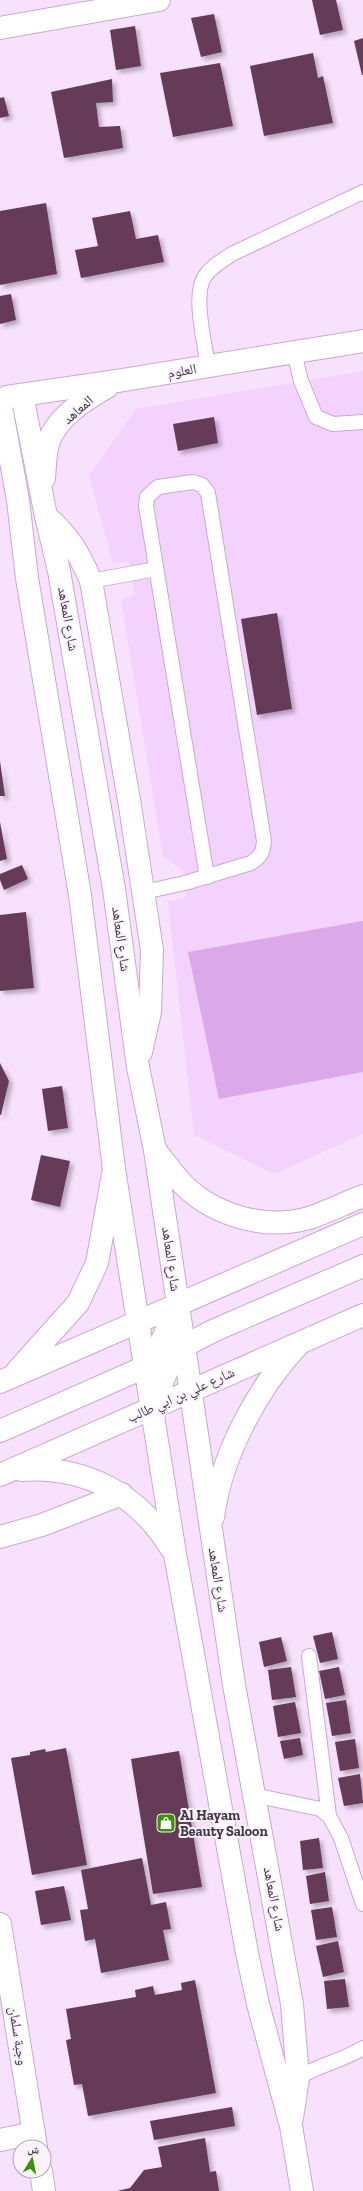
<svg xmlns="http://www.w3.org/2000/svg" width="363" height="2191" font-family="'Zilla Slab','Noto Naskh Arabic',serif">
<defs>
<filter id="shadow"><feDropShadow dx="3.5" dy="3.5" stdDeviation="2" flood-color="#0004"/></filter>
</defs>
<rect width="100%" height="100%" fill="#f7e1fd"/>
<!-- built -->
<path fill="#f3d2fd" d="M 363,371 L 363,1134 L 274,1174 L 194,1135 L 168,902 L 186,897 L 183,871 L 163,856 L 121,600 L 135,595 L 129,561 L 113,563 L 89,476 L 136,409 Z"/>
<!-- green -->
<path fill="#dba8ea" d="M 363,921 L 363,1072 L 219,1099 L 188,952 Z"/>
<!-- building -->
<g fill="#653a59" filter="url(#shadow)">
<path d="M 312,0 L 336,0 L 343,30 L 320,35 Z"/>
<path d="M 214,14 L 222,52 L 201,57 L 191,18 Z"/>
<path d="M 135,26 L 141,66 L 116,70 L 110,30 Z"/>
<path d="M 363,38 L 363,75 L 362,75 L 354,41 Z"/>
<path d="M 313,53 L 318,78 L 323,76 L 333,123 L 264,136 L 250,66 Z"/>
<path d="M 220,63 L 233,126 L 173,137 L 160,73 Z"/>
<path d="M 112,79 L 113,102 L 96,103 L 99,127 L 120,126 L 123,148 L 64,158 L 51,92 Z"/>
<path d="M 4,97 L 9,116 L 0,118 L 0,98 Z"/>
<path d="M 46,203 L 57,274 L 0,285 L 0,211 Z"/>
<path d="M 130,211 L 136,239 L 158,235 L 164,262 L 81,278 L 75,250 L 98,246 L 92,218 Z"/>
<path d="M 11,294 L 16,320 L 0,324 L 0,296 Z"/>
<path d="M 214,417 L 218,443 L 178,451 L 173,424 Z"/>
<path d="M 277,613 L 292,709 L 257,715 L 241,619 Z"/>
<path d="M 0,761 L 5,796 L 0,796 Z"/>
<path d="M 0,822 L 7,859 L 0,861 Z"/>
<path d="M 22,865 L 28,879 L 4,890 L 0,880 L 0,874 Z"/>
<path d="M 26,912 L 34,988 L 0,991 L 0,915 Z"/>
<path d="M 0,1063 L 9,1081 L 1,1115 L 0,1115 Z"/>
<path d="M 62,1086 L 68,1128 L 48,1131 L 42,1089 Z"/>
<path d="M 41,1155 L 70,1161 L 60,1207 L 31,1200 Z"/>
<path d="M 332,1632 L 338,1659 L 320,1663 L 313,1636 Z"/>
<path d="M 281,1637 L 287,1661 L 264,1667 L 259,1642 Z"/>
<path d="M 291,1667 L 296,1697 L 272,1700 L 268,1670 Z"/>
<path d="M 339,1667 L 345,1695 L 325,1699 L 319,1671 Z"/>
<path d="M 346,1700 L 351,1733 L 332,1736 L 326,1703 Z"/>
<path d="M 295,1702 L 301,1733 L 278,1737 L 273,1706 Z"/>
<path d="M 300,1738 L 303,1755 L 284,1759 L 280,1741 Z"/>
<path d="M 355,1739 L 359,1768 L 340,1771 L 335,1742 Z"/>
<path d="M 66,1748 L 87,1865 L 32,1875 L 11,1758 L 30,1755 L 30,1752 L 45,1749 L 46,1752 Z"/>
<path d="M 179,1751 L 202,1887 L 153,1894 L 131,1759 Z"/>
<path d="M 360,1774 L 363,1803 L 344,1806 L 338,1778 Z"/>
<path d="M 319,1838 L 323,1868 L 303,1870 L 300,1841 Z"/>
<path d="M 142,1858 L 151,1905 L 166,1902 L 171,1929 L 163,1930 L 169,1960 L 101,1973 L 95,1939 L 85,1941 L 80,1910 L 88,1909 L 81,1870 Z"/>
<path d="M 325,1872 L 329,1901 L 310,1904 L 306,1876 Z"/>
<path d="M 64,1886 L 71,1920 L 41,1925 L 35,1891 Z"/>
<path d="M 332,1907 L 337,1937 L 316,1940 L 311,1910 Z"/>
<path d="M 338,1941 L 344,1972 L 323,1977 L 316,1946 Z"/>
<path d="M 345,1979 L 349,2007 L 327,2009 L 324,1981 Z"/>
<path d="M 195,1980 L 216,2093 L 88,2116 L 82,2084 L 74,2085 L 66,2040 L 71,2039 L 66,2009 L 136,1997 L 135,1990 L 153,1986 L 155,1995 L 182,1990 L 181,1983 Z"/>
<path d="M 232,2107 L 235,2126 L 154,2140 L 150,2121 Z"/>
<path d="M 205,2138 L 210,2172 L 216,2171 L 219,2191 L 117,2191 L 130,2188 L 144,2170 L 162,2167 L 158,2147 Z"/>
</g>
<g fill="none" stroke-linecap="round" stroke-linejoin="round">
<!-- lane casing -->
<g stroke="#cba8d5" stroke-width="16">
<g id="lane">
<path d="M 294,352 L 301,381 L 316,417 L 333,424 L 363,422"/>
<path d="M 208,366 C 205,344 192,294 205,276 C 212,266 224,259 234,253 L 363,192"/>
<path d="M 91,581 L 156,569"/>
<path d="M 144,892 L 185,883 L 251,863 C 260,857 263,853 264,841 L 208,493 L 202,485 L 193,482 L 158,487 L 147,497 L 146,506 L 207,877"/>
<path d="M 309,1656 L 329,1816"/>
<path d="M 254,1795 L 320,1809 L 329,1816 L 341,1838 L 363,1904"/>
<path d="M 298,2078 C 318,2065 342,2061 363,2048"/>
</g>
</g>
<!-- street casing -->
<g stroke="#cba8d5" stroke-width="24">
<g id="street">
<path d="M 0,28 L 159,0"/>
<path d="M 22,395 L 46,516 L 59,571 L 114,889 L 138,1067 L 155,1150 L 178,1305"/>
<path d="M 7,397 L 117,381 L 363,341"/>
<path d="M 0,401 L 18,500 L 27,578 L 80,895 L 114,1169 L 138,1322"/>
<path d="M 44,478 C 45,467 45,454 48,444 C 55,418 86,399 107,387"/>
<path d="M 46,516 C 69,536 79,553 91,581 L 130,806 L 152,950 L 150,1012 L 141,1052"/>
<path d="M 0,1537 L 42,1525 L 122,1494"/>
<path d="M 0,1924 L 36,2147"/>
<path d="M 0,2140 L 34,2133"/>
<path d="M 41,2171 L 44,2191"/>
</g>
</g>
<!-- secondary casing -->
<g stroke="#cba8d5" stroke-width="24">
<g id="secondary">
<path d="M 155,1150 C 166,1163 175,1178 189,1190 C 220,1217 268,1230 309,1218 C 327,1212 345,1203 363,1196"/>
<path d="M 178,1305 L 234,1685 L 292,2004 L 298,2078 L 292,2118"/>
<path d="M 138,1322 L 175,1554 L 247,1953 L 258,2004 L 291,2126 L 302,2191"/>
<path d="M 17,1371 L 78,1303 L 97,1263 L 114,1169"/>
<path d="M 0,1382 L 363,1224"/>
<path d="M 152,1407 L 168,1368 L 184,1346 L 215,1330 L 363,1266"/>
<path d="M 0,1431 L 145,1367 L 156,1355 L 177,1306"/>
<path d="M 21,1470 C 85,1466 137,1493 171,1548"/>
<path d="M 0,1475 L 363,1315"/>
<path d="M 213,1517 C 221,1457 256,1390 297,1346"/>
</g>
</g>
<!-- lane -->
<use href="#lane" stroke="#fff" stroke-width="14"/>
<!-- street -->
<use href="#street" stroke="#fff" stroke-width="22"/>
<!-- secondary -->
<use href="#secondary" stroke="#fff" stroke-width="22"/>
</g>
<!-- icons -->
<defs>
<g id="shop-square" transform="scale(1)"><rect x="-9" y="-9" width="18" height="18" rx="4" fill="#389206" stroke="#fbf4fd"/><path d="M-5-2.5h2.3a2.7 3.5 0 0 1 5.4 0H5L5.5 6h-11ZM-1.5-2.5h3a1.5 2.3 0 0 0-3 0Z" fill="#fff"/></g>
</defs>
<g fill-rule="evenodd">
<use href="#shop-square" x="166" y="1823"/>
</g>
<g text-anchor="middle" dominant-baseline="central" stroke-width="4" stroke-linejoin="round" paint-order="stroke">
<!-- street labels -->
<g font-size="14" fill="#433547" stroke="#fbf4fd">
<text transform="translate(182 371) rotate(-10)">العلوم</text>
<text transform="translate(78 410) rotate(-41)">المعاهد</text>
<text transform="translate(68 619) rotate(80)">شارع المعاهد</text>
<text transform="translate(121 939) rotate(82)">شارع المعاهد</text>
<text transform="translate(171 1259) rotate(82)">شارع المعاهد</text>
<text transform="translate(181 1395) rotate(-24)">شارع علي بن ابي طالب</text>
<text transform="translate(218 1580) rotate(81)">شارع المعاهد</text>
<text transform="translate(274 1899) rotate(79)">شارع المعاهد</text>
<text transform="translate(18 2036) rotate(81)">وجبة سلمان</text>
</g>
<!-- poi labels -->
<g font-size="14" font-weight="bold" fill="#433547" stroke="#fbf4fd" text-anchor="start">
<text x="180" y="1815">Al Hayam<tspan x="180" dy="16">Beauty Saloon</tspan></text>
</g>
</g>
<!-- north arrow -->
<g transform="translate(32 2159) rotate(10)"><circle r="19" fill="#fbf4fd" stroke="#b1a8b4"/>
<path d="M0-3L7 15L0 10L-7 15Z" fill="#389206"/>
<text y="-6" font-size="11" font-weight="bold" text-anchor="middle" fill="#433547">ش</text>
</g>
</svg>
